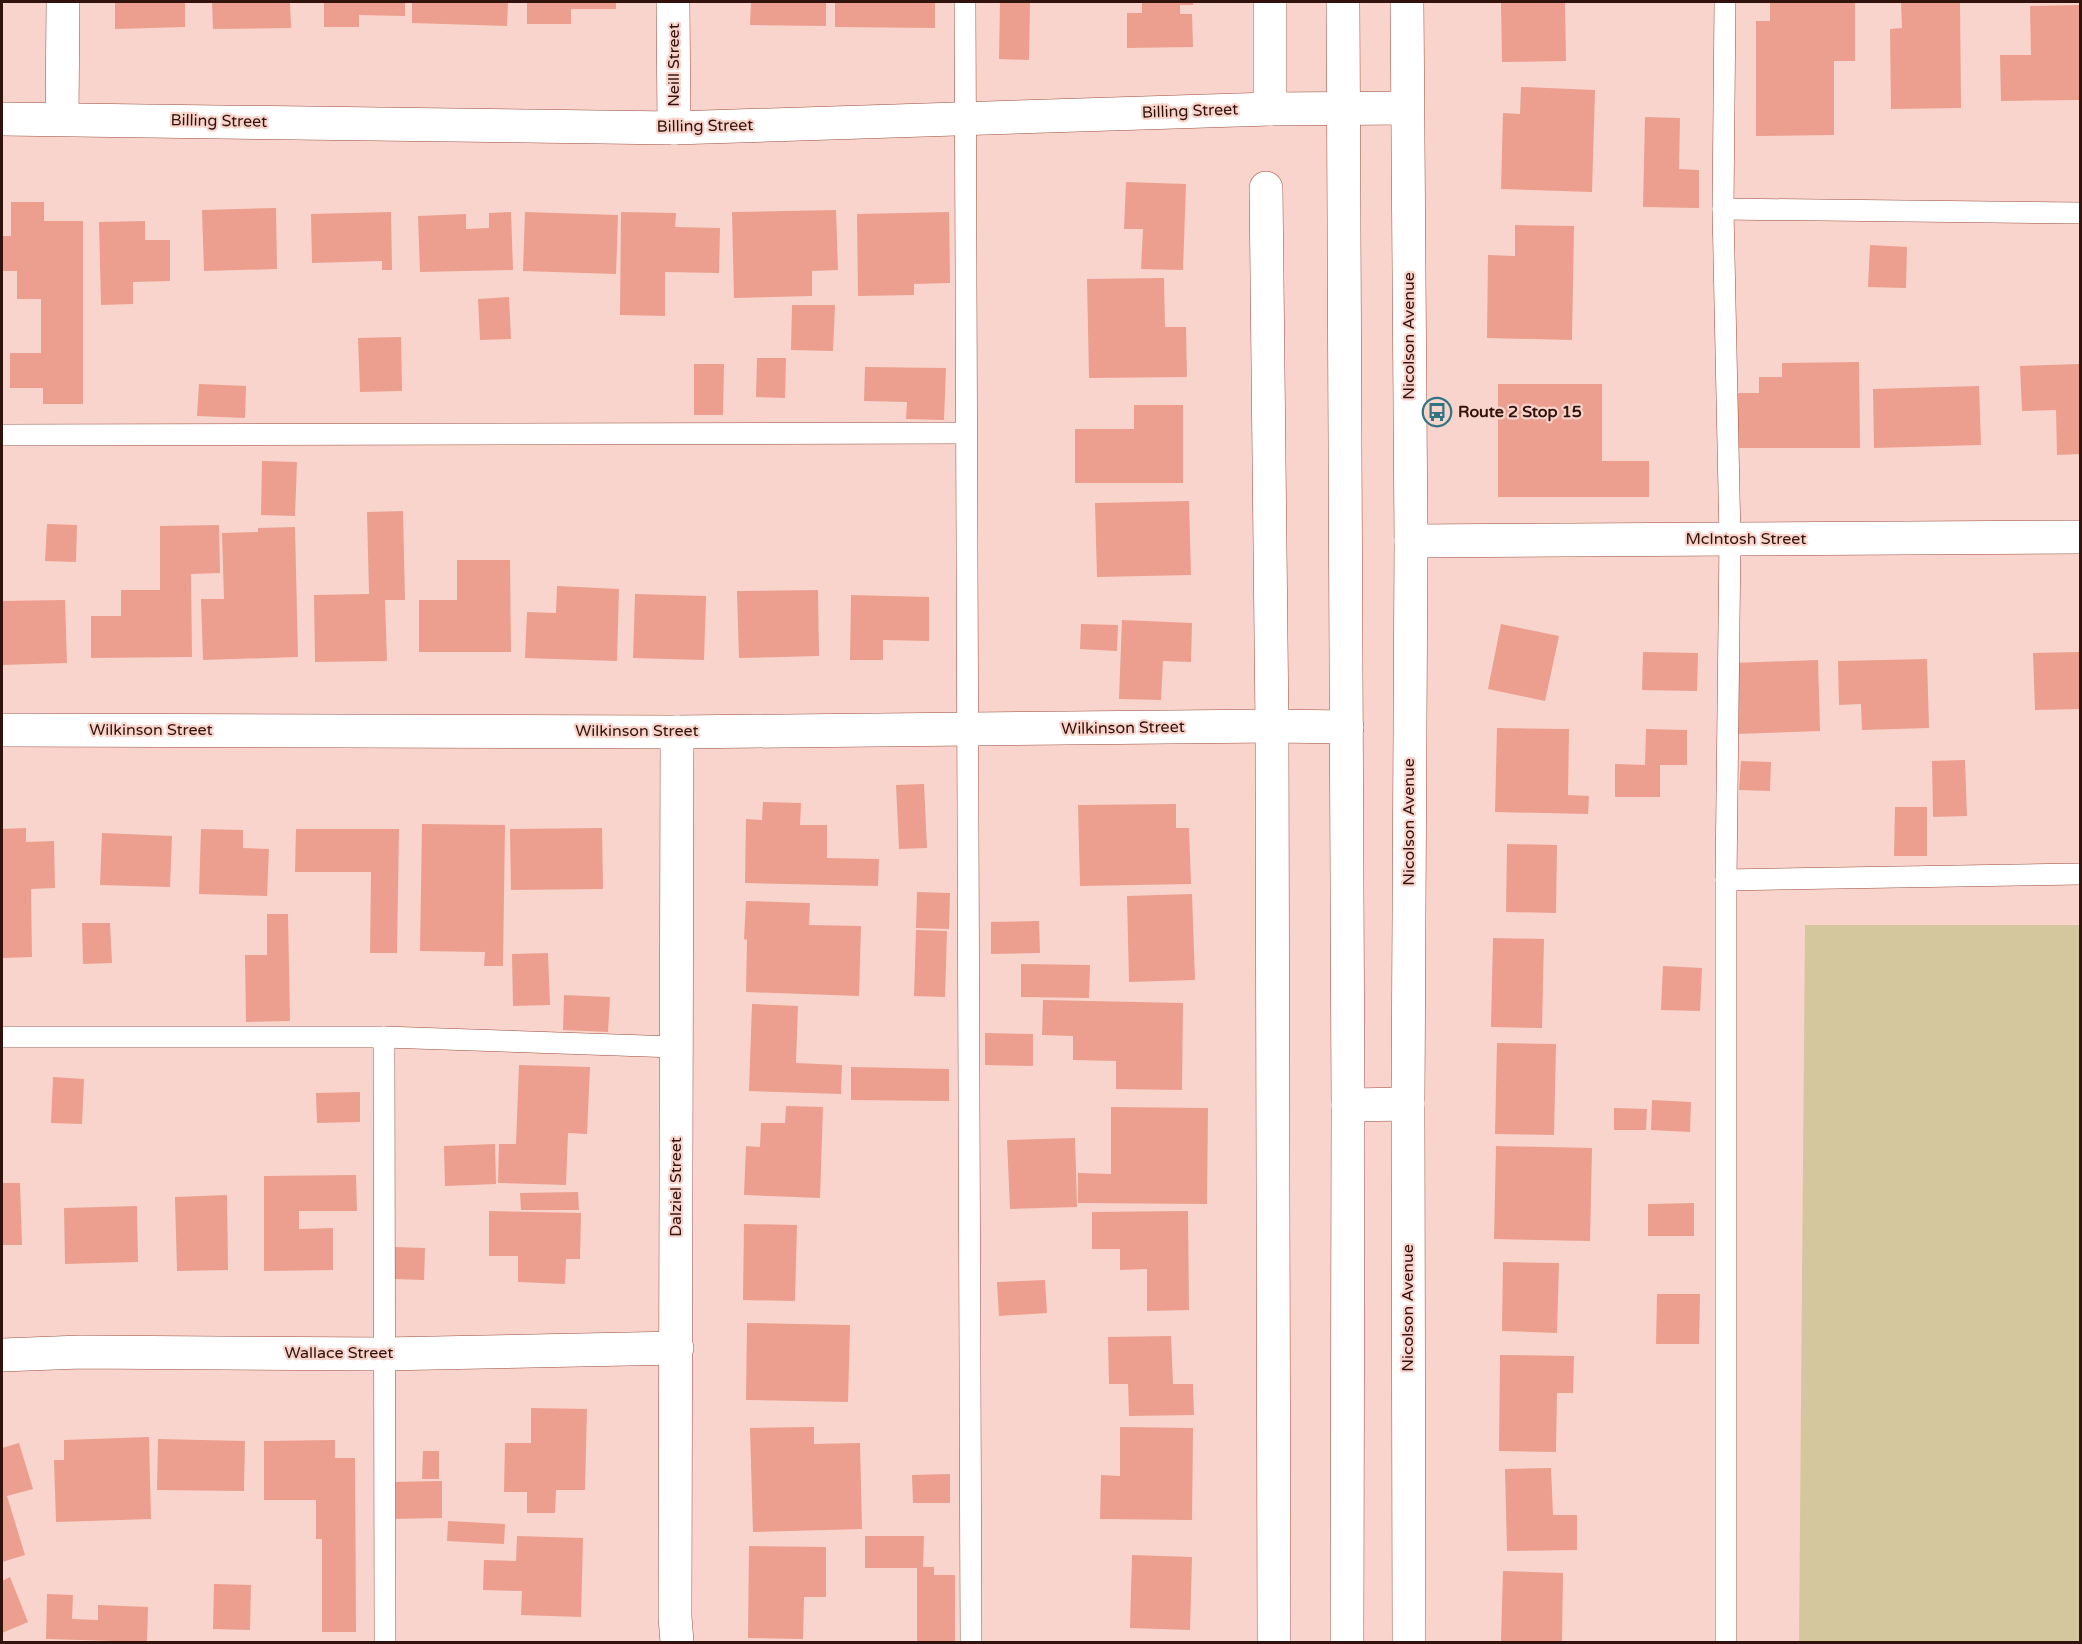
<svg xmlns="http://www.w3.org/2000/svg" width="2082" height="1644" font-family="'Varela Round',sans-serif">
<rect width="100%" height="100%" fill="#f9d4cc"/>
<!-- green -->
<path fill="#d5c79d" d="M 1805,925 L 2080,925 L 2080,1642 L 1799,1642 Z"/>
<!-- building -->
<g fill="#ec9f8e">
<path d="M 115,2 L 185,2 L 185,27 L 115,29 Z"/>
<path d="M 212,2 L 290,2 L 291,28 L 213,29 Z"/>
<path d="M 324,2 L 405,2 L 405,16 L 359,15 L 359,27 L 324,27 Z"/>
<path d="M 412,2 L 508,2 L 507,26 L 412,23 Z"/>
<path d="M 527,2 L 616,2 L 616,9 L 571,9 L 571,24 L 527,24 Z"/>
<path d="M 751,2 L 826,2 L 826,26 L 750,25 Z"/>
<path d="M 835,2 L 935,2 L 935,28 L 835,27 Z"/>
<path d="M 1000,2 L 1030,2 L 1029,60 L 999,59 Z"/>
<path d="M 1142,2 L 1193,2 L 1193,5 L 1180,5 L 1180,14 L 1192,14 L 1193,47 L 1127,48 L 1127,13 L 1142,13 Z"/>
<path d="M 1501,2 L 1565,2 L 1566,61 L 1502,62 Z"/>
<path d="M 1960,2 L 1961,108 L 1891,109 L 1890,29 L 1902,28 L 1901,3 Z"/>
<path d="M 1770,3 L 1855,3 L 1855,61 L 1834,61 L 1834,135 L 1756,136 L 1756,21 L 1770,21 Z"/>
<path d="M 2080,5 L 2080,100 L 2001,101 L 2000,55 L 2031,55 L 2030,6 Z"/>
<path d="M 1521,87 L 1595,90 L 1592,192 L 1501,189 L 1503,113 L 1520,114 Z"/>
<path d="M 1645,117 L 1680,118 L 1679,169 L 1699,170 L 1699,208 L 1643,207 Z"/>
<path d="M 1126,182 L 1186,184 L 1183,270 L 1141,269 L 1143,229 L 1124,229 Z"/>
<path d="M 11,202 L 44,202 L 44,221 L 83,221 L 83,404 L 43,404 L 43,388 L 10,388 L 10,353 L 41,353 L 41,299 L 17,299 L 17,271 L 2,271 L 2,236 L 11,236 Z"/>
<path d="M 276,208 L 277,269 L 204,271 L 202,210 Z"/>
<path d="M 836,210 L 838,270 L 812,271 L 812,296 L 734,298 L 732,212 Z"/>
<path d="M 391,212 L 392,270 L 382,270 L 382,261 L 312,263 L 311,214 Z"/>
<path d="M 511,212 L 513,270 L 420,272 L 418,216 L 466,214 L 466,229 L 489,228 L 489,213 Z"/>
<path d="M 525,212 L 618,215 L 616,274 L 523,271 Z"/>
<path d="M 621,212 L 676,213 L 675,227 L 720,228 L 719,273 L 665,272 L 665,316 L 620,315 Z"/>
<path d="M 949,212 L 950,283 L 914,284 L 914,295 L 858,296 L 857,214 Z"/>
<path d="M 145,221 L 145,240 L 170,240 L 170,281 L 133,282 L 133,304 L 101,305 L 99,222 Z"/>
<path d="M 1515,225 L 1574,226 L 1572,340 L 1487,338 L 1488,255 L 1515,256 Z"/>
<path d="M 1870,245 L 1907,247 L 1906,288 L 1868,287 Z"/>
<path d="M 1164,278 L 1165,327 L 1186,327 L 1187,377 L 1089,378 L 1087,279 Z"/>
<path d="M 509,297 L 511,339 L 480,340 L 478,299 Z"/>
<path d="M 792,305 L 835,305 L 833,351 L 791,350 Z"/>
<path d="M 401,337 L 402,391 L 360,392 L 358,338 Z"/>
<path d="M 757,358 L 786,358 L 785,398 L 756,397 Z"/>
<path d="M 1859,362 L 1860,448 L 1735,448 L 1734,393 L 1759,393 L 1759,377 L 1782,377 L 1782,363 Z"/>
<path d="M 694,364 L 724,364 L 723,415 L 694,415 Z"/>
<path d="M 2080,364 L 2080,454 L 2057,455 L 2056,410 L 2022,411 L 2020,366 Z"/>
<path d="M 865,367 L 946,368 L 944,420 L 906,419 L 907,402 L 864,401 Z"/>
<path d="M 199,384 L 246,386 L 245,418 L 197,416 Z"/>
<path d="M 1498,384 L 1602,384 L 1602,461 L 1649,461 L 1649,497 L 1498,497 Z"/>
<path d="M 1979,386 L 1981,445 L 1874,448 L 1873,389 Z"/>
<path d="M 1134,405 L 1183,405 L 1183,483 L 1075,483 L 1075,429 L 1134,429 Z"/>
<path d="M 262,461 L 297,462 L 295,516 L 261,515 Z"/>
<path d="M 1189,501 L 1191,575 L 1097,577 L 1095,503 Z"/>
<path d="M 403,511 L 405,600 L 385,600 L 387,661 L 315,662 L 314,595 L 369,594 L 367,512 Z"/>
<path d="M 47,524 L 77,525 L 76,562 L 45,561 Z"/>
<path d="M 219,525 L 220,573 L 191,574 L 192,657 L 91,658 L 91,616 L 121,616 L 121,590 L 160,590 L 160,526 Z"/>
<path d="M 295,527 L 298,657 L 203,660 L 201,599 L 224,599 L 222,533 L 258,532 L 258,528 Z"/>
<path d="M 457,560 L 510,560 L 511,652 L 419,652 L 419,600 L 457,600 Z"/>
<path d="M 557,586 L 619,589 L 617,661 L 525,658 L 527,612 L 556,613 Z"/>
<path d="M 818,590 L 819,656 L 739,658 L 737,591 Z"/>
<path d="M 635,594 L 706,596 L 704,660 L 633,658 Z"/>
<path d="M 851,595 L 929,597 L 929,641 L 883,640 L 883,660 L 850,660 Z"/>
<path d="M 65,600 L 67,663 L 2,665 L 2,601 Z"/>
<path d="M 1122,620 L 1192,623 L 1191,662 L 1163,661 L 1161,700 L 1119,699 Z"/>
<path d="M 1081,624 L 1118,625 L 1117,651 L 1080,649 Z"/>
<path d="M 1501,624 L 1559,636 L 1545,701 L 1488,689 Z"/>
<path d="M 1643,652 L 1698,653 L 1697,691 L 1642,690 Z"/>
<path d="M 2080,652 L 2080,709 L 2035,710 L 2033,653 Z"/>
<path d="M 1927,659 L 1929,728 L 1862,730 L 1861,704 L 1839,705 L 1838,661 Z"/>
<path d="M 1818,660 L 1820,731 L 1736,734 L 1734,663 Z"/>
<path d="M 1497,728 L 1569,729 L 1568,795 L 1589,796 L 1588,814 L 1495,812 Z"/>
<path d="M 1646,729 L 1687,730 L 1687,765 L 1660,765 L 1660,797 L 1615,797 L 1615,764 L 1645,765 Z"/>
<path d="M 1965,760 L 1967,816 L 1933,817 L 1932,761 Z"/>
<path d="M 1741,761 L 1771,762 L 1770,791 L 1739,790 Z"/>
<path d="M 924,784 L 927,848 L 899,849 L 896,785 Z"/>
<path d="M 763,802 L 801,803 L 800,825 L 827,825 L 827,858 L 879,859 L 878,886 L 745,883 L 746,819 L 762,820 Z"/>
<path d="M 1176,804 L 1176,828 L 1189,828 L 1191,884 L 1080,886 L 1078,805 Z"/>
<path d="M 1895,807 L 1927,807 L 1927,856 L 1894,856 Z"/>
<path d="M 422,824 L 505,825 L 503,966 L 484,966 L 485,952 L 420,951 Z"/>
<path d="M 26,828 L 26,842 L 54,841 L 55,888 L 31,889 L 32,957 L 2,958 L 2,829 Z"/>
<path d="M 602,828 L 603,889 L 511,890 L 510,829 Z"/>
<path d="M 201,829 L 243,830 L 243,848 L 269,849 L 267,896 L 199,894 Z"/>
<path d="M 296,829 L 399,829 L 397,953 L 370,953 L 371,872 L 295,872 Z"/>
<path d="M 102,833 L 172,836 L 170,887 L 100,885 Z"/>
<path d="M 1507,844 L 1557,845 L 1556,913 L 1506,912 Z"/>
<path d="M 917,892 L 950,893 L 949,929 L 916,928 Z"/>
<path d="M 1192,894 L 1195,980 L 1129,982 L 1127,896 Z"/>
<path d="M 746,901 L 810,903 L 809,925 L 861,926 L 859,996 L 746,992 L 747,940 L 744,939 Z"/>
<path d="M 267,914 L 288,914 L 290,1021 L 246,1022 L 245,955 L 267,955 Z"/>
<path d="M 1039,921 L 1040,953 L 991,954 L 991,922 Z"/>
<path d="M 82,923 L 110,923 L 112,963 L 83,964 Z"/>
<path d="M 916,930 L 947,931 L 945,997 L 914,996 Z"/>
<path d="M 1493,938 L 1544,939 L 1542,1028 L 1491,1027 Z"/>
<path d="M 548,953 L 550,1005 L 513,1006 L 512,954 Z"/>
<path d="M 1021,964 L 1090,965 L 1089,998 L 1021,997 Z"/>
<path d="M 1663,966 L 1702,968 L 1700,1011 L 1661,1010 Z"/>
<path d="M 564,995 L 610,997 L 608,1032 L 563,1030 Z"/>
<path d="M 1043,1000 L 1183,1003 L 1182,1090 L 1116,1089 L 1116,1061 L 1073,1060 L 1073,1036 L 1042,1035 Z"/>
<path d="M 752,1004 L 798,1006 L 796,1063 L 842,1065 L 841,1094 L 749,1091 Z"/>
<path d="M 985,1033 L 1033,1034 L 1033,1066 L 985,1065 Z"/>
<path d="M 1497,1043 L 1556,1044 L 1554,1135 L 1495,1134 Z"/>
<path d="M 519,1065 L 590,1067 L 587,1134 L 568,1133 L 566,1185 L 498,1183 L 499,1144 L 516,1144 Z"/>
<path d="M 851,1067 L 949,1069 L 949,1101 L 851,1100 Z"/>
<path d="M 53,1077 L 84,1079 L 82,1124 L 51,1123 Z"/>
<path d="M 360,1092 L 360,1122 L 317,1123 L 316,1093 Z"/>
<path d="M 1652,1100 L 1691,1102 L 1690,1132 L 1651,1130 Z"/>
<path d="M 786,1106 L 823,1107 L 820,1198 L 744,1195 L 746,1146 L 760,1147 L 761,1123 L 785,1123 Z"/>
<path d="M 1111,1107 L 1208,1108 L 1207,1204 L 1078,1203 L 1078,1173 L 1111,1174 Z"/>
<path d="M 1614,1108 L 1647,1109 L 1646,1130 L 1614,1130 Z"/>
<path d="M 1075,1138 L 1077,1207 L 1010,1209 L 1007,1140 Z"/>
<path d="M 495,1144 L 496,1184 L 445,1186 L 444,1146 Z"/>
<path d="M 1496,1146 L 1592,1148 L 1590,1241 L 1494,1239 Z"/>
<path d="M 356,1175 L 357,1211 L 299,1211 L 299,1229 L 333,1228 L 333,1270 L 264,1271 L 264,1176 Z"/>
<path d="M 2,1183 L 20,1183 L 22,1245 L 2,1245 Z"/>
<path d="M 578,1192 L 579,1210 L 521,1210 L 520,1193 Z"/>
<path d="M 227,1195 L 228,1270 L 177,1271 L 175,1197 Z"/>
<path d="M 1694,1203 L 1694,1236 L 1648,1236 L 1648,1204 Z"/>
<path d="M 137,1206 L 138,1262 L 65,1264 L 64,1208 Z"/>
<path d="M 489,1211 L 581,1213 L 580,1259 L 566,1259 L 565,1284 L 518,1282 L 518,1256 L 489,1256 Z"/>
<path d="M 1188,1211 L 1189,1310 L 1147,1311 L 1147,1269 L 1120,1270 L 1120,1249 L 1092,1249 L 1092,1212 Z"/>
<path d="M 744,1224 L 797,1225 L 795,1301 L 743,1300 Z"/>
<path d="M 394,1247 L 425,1248 L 424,1280 L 393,1279 Z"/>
<path d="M 1503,1262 L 1559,1263 L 1557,1333 L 1502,1331 Z"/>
<path d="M 1045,1280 L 1047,1313 L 999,1316 L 997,1282 Z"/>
<path d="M 1657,1294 L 1700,1294 L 1699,1344 L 1656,1344 Z"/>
<path d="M 747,1323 L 850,1325 L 848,1402 L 746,1400 Z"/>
<path d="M 1171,1336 L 1173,1384 L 1193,1384 L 1194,1415 L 1129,1416 L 1128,1384 L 1109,1384 L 1108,1337 Z"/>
<path d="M 1500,1355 L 1574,1356 L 1573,1393 L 1557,1393 L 1556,1452 L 1499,1451 Z"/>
<path d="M 531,1408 L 587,1409 L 585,1490 L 556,1490 L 555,1513 L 527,1513 L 527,1492 L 504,1492 L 505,1443 L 531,1443 Z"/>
<path d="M 814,1427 L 814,1444 L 860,1443 L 862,1529 L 753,1532 L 750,1428 Z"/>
<path d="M 1120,1427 L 1193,1428 L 1192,1520 L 1100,1519 L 1101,1475 L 1120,1476 Z"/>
<path d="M 149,1437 L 151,1519 L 56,1522 L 54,1460 L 64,1460 L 64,1440 Z"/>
<path d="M 158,1439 L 245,1441 L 244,1491 L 157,1490 Z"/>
<path d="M 335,1440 L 335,1458 L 355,1458 L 356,1632 L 322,1632 L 322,1539 L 316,1539 L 316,1500 L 264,1500 L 264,1441 Z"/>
<path d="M 19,1443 L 33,1489 L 7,1496 L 25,1555 L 2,1562 L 2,1448 Z"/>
<path d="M 423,1451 L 439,1451 L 439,1479 L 422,1479 Z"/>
<path d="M 1551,1468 L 1553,1515 L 1577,1515 L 1577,1550 L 1507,1551 L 1505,1469 Z"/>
<path d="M 950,1474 L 950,1503 L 913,1503 L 912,1475 Z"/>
<path d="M 442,1481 L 442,1518 L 392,1519 L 391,1482 Z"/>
<path d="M 448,1521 L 505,1524 L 504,1544 L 447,1541 Z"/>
<path d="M 517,1536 L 583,1538 L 581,1617 L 521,1615 L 522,1591 L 483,1590 L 484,1560 L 516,1561 Z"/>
<path d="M 865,1536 L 924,1536 L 923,1567 L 934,1567 L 934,1575 L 955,1575 L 955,1642 L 917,1642 L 917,1568 L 865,1568 Z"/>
<path d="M 749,1546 L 826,1547 L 826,1597 L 804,1597 L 803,1639 L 748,1638 Z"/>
<path d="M 1132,1555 L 1192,1557 L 1190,1630 L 1130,1628 Z"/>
<path d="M 1503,1571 L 1563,1573 L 1562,1642 L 1501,1642 Z"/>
<path d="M 10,1577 L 28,1622 L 2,1633 L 2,1581 Z"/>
<path d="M 214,1584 L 251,1585 L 250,1630 L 213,1629 Z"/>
<path d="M 47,1594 L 73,1595 L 72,1619 L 98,1620 L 98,1605 L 148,1607 L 147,1642 L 46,1639 Z"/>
</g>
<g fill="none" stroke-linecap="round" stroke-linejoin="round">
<!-- lane casing -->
<g stroke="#9c4e3f" stroke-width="22">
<g id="lane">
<path d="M 965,2 L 971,1642"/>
<path d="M 1725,2 L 1723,209 L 1730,539 L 1726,880 L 1726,1642"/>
<path d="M 1723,209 L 2080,213"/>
<path d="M 2,435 L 966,433"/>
<path d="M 1726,880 L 2080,874"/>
<path d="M 2,1037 L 384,1037 L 675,1047"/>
<path d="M 384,1037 L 385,1642"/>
</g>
</g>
<!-- street casing -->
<g stroke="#9c4e3f" stroke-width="34">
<g id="street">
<path d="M 673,2 L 674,128"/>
<path d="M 1270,2 L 1270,109"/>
<path d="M 2,119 L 674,128 L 1270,109 L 1407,108"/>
<path d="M 62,119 L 63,2"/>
<path d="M 1266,188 L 1272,726 L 1274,1642"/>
<path d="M 1411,541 L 2080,537"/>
<path d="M 2,730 L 677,732 L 1272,726"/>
<path d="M 677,732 C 675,1027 677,1322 675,1617 L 677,1642"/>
<path d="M 2,1355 L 81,1352 L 384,1354 L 677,1348"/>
</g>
</g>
<!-- secondary casing -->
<g stroke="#9c4e3f" stroke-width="34">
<g id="secondary">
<path d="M 1343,2 L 1348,1105 L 1347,1642"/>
<path d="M 1407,2 L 1411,541 L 1408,1104 L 1409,1642"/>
<path d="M 1272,726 L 1347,727"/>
<path d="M 1348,1105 L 1408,1104"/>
</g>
</g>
<!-- lane -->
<use href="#lane" stroke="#fff" stroke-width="21"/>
<!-- street -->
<use href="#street" stroke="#fff" stroke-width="33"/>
<!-- secondary -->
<use href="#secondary" stroke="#fff" stroke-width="33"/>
</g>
<!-- icons -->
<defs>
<g id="bus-ring" transform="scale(1.5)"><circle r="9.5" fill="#f9d4cc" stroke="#2f7583" stroke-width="1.5"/><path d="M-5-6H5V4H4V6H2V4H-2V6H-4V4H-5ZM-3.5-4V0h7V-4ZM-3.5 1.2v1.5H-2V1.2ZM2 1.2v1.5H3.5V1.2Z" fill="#2f7583"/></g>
</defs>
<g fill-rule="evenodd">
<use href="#bus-ring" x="1437" y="412"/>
</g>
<g text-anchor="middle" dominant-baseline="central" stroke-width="4.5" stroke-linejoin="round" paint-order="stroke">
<!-- street labels -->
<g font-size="16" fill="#32120c" stroke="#f9d4cc">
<text transform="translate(674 65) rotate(-90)">Neill Street</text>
<text transform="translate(1190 111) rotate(-2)">Billing Street</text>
<text transform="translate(219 121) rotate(1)">Billing Street</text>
<text transform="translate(705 126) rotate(-1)">Billing Street</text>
<text transform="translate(1409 336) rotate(-90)">Nicolson Avenue</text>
<text x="1746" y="539">McIntosh Street</text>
<text transform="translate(1123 728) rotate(-1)">Wilkinson Street</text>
<text x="151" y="730">Wilkinson Street</text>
<text x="637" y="731">Wilkinson Street</text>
<text transform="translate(1409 822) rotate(-90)">Nicolson Avenue</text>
<text transform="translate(676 1187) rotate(-90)">Dalziel Street</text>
<text transform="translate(1408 1308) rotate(-90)">Nicolson Avenue</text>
<text x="339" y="1353">Wallace Street</text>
</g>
<!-- poi labels -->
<g font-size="16" font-weight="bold" fill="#32120c" stroke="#f9d4cc" text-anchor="start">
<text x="1458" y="412">Route 2 Stop 15</text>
</g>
</g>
<!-- border -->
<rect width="2082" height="1644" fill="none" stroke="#32120c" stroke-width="6"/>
</svg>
